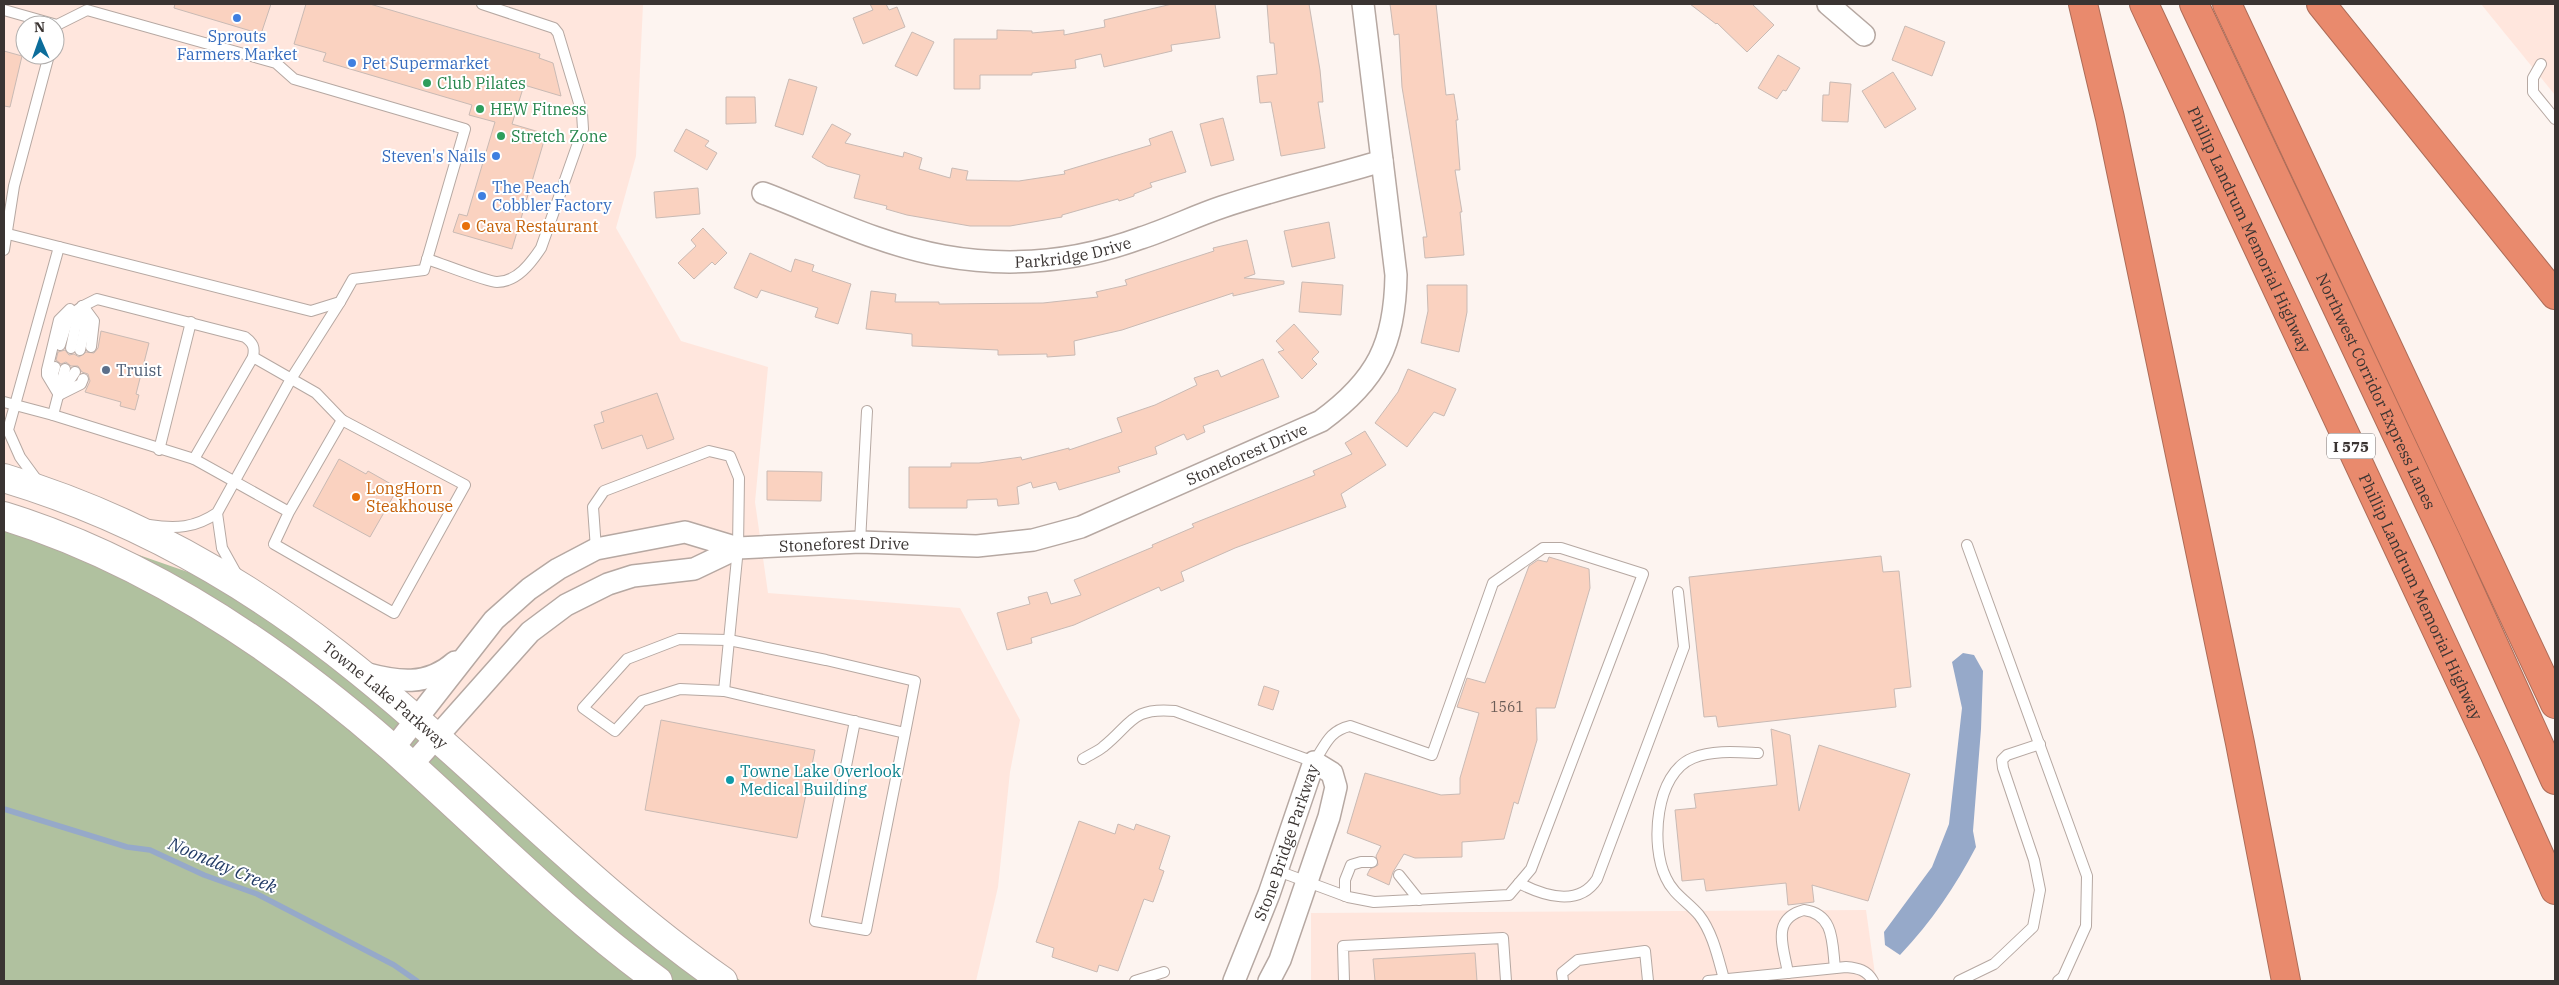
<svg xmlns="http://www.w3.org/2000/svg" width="2559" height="985" font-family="'IBM Plex Serif',serif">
<rect width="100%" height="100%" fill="#fdf4f0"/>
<!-- commercial -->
<g fill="#ffe6dd" fill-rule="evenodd">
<path d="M 4,4 L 643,4 L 636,156 L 616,228 L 681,341 L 768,367 L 755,502 L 768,593 L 960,608 L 1020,720 L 1010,772 L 998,887 L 976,981 L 741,981 L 655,917 L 4,515 ZM 25,25 L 55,25 L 55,55 L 25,55 Z"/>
<path d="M 2481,4 L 2555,4 L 2555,95 Z"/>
<path d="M 1866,910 L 1876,981 L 1311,981 L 1311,913 Z"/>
</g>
<!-- forest -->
<path fill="#b0c19f" d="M 4,515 L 41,521 L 208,579 L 412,709 L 655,917 L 741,981 L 4,981 Z"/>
<!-- water -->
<path fill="#96a9c9" d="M 1963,653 L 1974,655 L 1983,671 L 1981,729 L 1973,831 L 1976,847 C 1955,887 1932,921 1900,955 L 1885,945 L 1884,932 L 1932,867 L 1949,824 L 1962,708 L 1952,662 Z"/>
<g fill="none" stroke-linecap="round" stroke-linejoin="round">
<!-- stream -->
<path stroke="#96a9c9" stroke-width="5.5" d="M 4,809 L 127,847 L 150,850 L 204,875 L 257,894 L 394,965 L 417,981"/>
</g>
<!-- building -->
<g fill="#fad2c0" stroke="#c9bab4">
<path d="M 175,4 L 271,4 L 261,34 L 174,8 Z"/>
<path d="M 306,4 L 370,4 L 540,54 L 539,58 L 553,63 L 561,96 L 524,85 L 512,124 L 546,134 L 512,249 L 453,232 L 459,214 L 467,216 L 495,122 L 469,115 L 472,105 L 323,61 L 326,53 L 294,44 Z"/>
<path d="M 870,4 L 886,4 L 889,10 L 897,7 L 905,27 L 863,44 L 853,18 L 873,10 Z"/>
<path d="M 1172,4 L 1215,4 L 1220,38 L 1171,45 L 1172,51 L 1104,67 L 1101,54 L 1075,60 L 1076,68 L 1032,73 L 1032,75 L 980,75 L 980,89 L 954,89 L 954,39 L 997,39 L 997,30 L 1032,31 L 1032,33 L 1064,30 L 1064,35 L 1105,27 L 1104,20 Z"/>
<path d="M 1267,4 L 1309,4 L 1320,70 L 1323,102 L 1318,102 L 1325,148 L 1281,156 L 1271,102 L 1260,103 L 1257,76 L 1277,74 L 1274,43 L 1270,43 Z"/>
<path d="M 1390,4 L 1436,4 L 1446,95 L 1454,94 L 1458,120 L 1456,120 L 1460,170 L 1455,170 L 1462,212 L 1460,212 L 1464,255 L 1425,258 L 1423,237 L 1427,237 L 1402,87 L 1399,34 L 1394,35 Z"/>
<path d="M 1690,4 L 1752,4 L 1774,25 L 1747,52 L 1717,23 L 1716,24 Z"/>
<path d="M 1905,26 L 1945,42 L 1932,76 L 1892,60 Z"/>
<path d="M 912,32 L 934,42 L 917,76 L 895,66 Z"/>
<path d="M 4,51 L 22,56 L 10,107 L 4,106 Z"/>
<path d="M 1778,55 L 1800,68 L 1786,91 L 1783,90 L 1777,99 L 1758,88 Z"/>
<path d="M 1893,72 L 1916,109 L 1885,128 L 1862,91 Z"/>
<path d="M 789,79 L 817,87 L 803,135 L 775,126 Z"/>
<path d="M 1830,82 L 1851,84 L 1848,122 L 1822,121 L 1823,95 L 1829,95 Z"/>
<path d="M 726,97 L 755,97 L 756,123 L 726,124 Z"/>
<path d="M 1223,118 L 1234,160 L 1211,166 L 1200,124 Z"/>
<path d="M 832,124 L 851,134 L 845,143 L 903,157 L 904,152 L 922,158 L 919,169 L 950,178 L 952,168 L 968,171 L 966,180 L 1019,181 L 1065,174 L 1064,171 L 1151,145 L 1149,139 L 1172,131 L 1186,172 L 1150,183 L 1152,187 L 1134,194 L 1134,196 L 1119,201 L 1118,199 L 1062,215 L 1062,217 L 1010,226 L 970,226 L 907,215 L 886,209 L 887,206 L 854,198 L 860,175 L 827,166 L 812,157 Z"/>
<path d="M 686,129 L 709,141 L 705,146 L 717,153 L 707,170 L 674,151 Z"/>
<path d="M 698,188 L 700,214 L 656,218 L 654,192 Z"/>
<path d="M 1329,222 L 1335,258 L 1292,267 L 1284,231 Z"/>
<path d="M 703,228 L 727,253 L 715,265 L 712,262 L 694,279 L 678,263 L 696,246 L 691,240 Z"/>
<path d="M 1247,240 L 1255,274 L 1244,278 L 1284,281 L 1284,284 L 1233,296 L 1233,293 L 1122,330 L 1074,341 L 1075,355 L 1047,357 L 1047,354 L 998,355 L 998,350 L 912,346 L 912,334 L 866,329 L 871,291 L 896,294 L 895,302 L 939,302 L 939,304 L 1043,303 L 1098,297 L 1096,292 L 1127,285 L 1125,280 L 1214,251 L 1213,248 Z"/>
<path d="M 750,253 L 791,272 L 795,259 L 814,265 L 812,271 L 851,284 L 838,324 L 815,317 L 818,308 L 761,290 L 757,298 L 734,288 Z"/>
<path d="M 1302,282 L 1343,285 L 1341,315 L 1299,312 Z"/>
<path d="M 1427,285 L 1467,285 L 1467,312 L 1459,352 L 1421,343 L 1428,311 Z"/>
<path d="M 1294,324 L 1319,352 L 1312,359 L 1317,364 L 1302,379 L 1278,352 L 1284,350 L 1276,341 Z"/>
<path d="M 101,331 L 149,343 L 136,394 L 139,395 L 135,410 L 120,406 L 121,402 L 85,392 L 90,381 L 88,374 L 82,372 L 78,366 L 71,366 L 66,362 L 61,364 L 56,360 L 58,352 L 65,350 L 69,355 L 74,354 L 79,357 L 86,352 L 94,353 L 98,348 Z"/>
<path d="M 1263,359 L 1279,397 L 1203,426 L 1205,432 L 1187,440 L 1184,434 L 1155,447 L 1157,454 L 1118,467 L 1120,472 L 1059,490 L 1056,482 L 1033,488 L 1031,482 L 1017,487 L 1019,504 L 998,506 L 997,499 L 967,500 L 967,508 L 909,508 L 909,467 L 951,467 L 951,463 L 979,463 L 1021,457 L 1022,460 L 1069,448 L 1069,450 L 1122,432 L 1117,418 L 1155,405 L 1197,385 L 1194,378 L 1218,370 L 1221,377 Z"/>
<path d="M 1408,369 L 1456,389 L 1444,416 L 1434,412 L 1407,447 L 1375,423 L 1398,392 Z"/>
<path d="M 657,393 L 674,439 L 647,449 L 642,435 L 602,449 L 594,425 L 604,422 L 601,412 Z"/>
<path d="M 1365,431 L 1386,465 L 1341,494 L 1346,507 L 1235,548 L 1181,572 L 1184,581 L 1161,591 L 1159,587 L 1074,625 L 1031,638 L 1032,643 L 1007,650 L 997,613 L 1030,604 L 1028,597 L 1047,592 L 1051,604 L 1081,595 L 1074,580 L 1153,547 L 1152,545 L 1194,527 L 1192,524 L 1315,475 L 1313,471 L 1352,454 L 1345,443 Z"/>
<path d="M 339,459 L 366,474 L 368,471 L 398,488 L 370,537 L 313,506 Z"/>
<path d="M 767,471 L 822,472 L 821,501 L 767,500 Z"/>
<path d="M 1881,556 L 1883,572 L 1899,571 L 1911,687 L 1894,689 L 1896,707 L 1718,727 L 1716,716 L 1704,717 L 1689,577 Z"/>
<path d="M 1549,557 L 1589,569 L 1590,588 L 1555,708 L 1536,708 L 1537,740 L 1518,804 L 1514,802 L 1504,839 L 1462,842 L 1462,857 L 1415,858 L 1404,854 L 1393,872 L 1389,885 L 1367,875 L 1370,869 L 1378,865 L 1376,856 L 1381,846 L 1347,833 L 1365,773 L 1441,795 L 1460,794 L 1460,778 L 1479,713 L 1457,707 L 1467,678 L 1485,683 L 1529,566 L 1538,560 L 1547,562 Z"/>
<path d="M 1264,686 L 1279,691 L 1273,710 L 1258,705 Z"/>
<path d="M 661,720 L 815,750 L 797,838 L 645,810 Z"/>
<path d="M 1771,729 L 1790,735 L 1799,811 L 1819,745 L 1910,774 L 1868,901 L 1812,885 L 1814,902 L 1788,905 L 1786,883 L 1706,891 L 1704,879 L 1682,881 L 1675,810 L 1696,808 L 1694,794 L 1777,785 Z"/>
<path d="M 1079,821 L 1115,834 L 1118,824 L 1134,830 L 1136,824 L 1170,836 L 1159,869 L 1164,871 L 1153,902 L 1144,899 L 1118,971 L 1099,965 L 1097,972 L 1052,957 L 1054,948 L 1036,942 Z"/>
<path d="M 1475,953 L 1477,981 L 1375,981 L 1373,959 Z"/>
</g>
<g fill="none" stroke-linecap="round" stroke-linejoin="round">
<!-- lane casing -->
<g stroke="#b6a8a2" stroke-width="12">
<g id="lane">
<path d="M 4,10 L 57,25 L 87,10 L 276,63 L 294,79 L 465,129 L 424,270 L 353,279 L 340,302 L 311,311 L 4,233"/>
<path d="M 2541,64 L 2533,78 L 2533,92 L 2555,119"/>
<path d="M 4,250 L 14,186 L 49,55"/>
<path d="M 427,259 C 440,263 487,282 497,282 C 517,282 531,263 541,248 L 583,129 L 582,113 L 558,33 L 554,28 L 482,4"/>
<path d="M 83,306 L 94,321 L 91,347"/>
<path d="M 60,345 L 69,316 L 83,306 L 97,299 L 245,337 C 253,343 255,347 253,357 L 194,459"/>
<path d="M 71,348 L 77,319 L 82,306"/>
<path d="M 80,350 L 85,328 L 83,306"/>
<path d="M 253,357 L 316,393 L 342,420"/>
<path d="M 55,367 L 53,374 L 56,384"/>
<path d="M 63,390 L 75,372"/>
<path d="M 59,395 L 47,375 L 47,370 L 59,320 L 70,309"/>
<path d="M 59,395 L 81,384 L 83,379"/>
<path d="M 4,402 L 53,415 L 194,459 L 289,512 L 342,420 L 465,485 L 394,613 L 274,544 L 289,512"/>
<path d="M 53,415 L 65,369"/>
<path d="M 159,450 L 191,322"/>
<path d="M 39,483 L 20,457 L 8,430 L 59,247"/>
<path d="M 217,513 L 222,548 L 237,575"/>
<path d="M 149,525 C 176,529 195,528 217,513 L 291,379 L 340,302"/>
<path d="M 860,542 L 867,411"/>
<path d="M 1967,545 L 2087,876 L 2086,926 L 2063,977 L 2058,981"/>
<path d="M 596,549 L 593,507 L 604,491 L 709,451 L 730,456 L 739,478 L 738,548 L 724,691"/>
<path d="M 855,721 L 815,921 L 866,930 L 905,733 L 724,691 L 680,689 L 642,701 L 615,731 L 583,708 L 627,659 L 679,639 L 729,640 L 826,660 L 915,681 L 905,733"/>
<path d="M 1083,759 C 1089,755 1097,752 1103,747 C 1132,724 1131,707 1175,711 L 1314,762 C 1326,744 1329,731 1350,726 L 1432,755 L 1493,583 L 1543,548 L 1561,548 L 1643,574 L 1531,869 L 1509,895 L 1374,902 L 1348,897 L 1278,871"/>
<path d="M 1399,875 L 1419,900"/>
<path d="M 1519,883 C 1544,896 1579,907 1597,879 L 1684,647 L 1678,592"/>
<path d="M 1345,896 L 1345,880 L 1351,865 L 1361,862 L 1372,862"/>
<path d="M 1788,973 C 1784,948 1770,919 1804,910 C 1835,914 1832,944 1835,968"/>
<path d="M 1135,981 L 1164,972"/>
<path d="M 1344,981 L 1343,946 L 1503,938 L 1506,981"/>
<path d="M 1563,981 L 1562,973 L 1578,960 L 1645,951 L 1648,981"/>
<path d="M 1708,981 L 1846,967 C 1858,968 1867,970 1873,981"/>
<path d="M 1727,981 L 1724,979 C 1718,958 1713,933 1699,915 C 1688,902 1673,894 1666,878 C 1650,846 1655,773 1693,758 C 1713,750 1736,752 1758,753"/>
<path d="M 1959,981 L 1994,964 L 2033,927 L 2040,890 L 2034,860 L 2003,768 L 2002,760 L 2007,755 L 2040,744"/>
</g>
</g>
<!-- street casing -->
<g stroke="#b6a8a2" stroke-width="24">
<g id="street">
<path d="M 1828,4 L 1864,35"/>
<path id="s1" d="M 763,193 C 823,216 881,245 944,256 C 1011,268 1078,261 1141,238 C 1169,229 1195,216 1222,207 C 1275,189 1329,177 1382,161"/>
<path d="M 364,673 C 397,682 427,687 455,662"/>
<path id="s2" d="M 393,749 L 494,620 L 529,589 L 558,569 L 596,549 L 685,532 L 738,548 L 860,542 L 977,546 L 1033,540 L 1081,527 L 1321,421 C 1377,380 1395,344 1396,275 L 1363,4"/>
<path d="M 411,766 L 530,632 L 566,605 L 608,584 L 633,576 L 694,569 L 738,548"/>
<path id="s3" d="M 1234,981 L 1269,894 L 1314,762 L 1332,773 L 1336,787 L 1329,817 L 1280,960 L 1269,981"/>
</g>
</g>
<!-- secondary casing -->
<g stroke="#b6a8a2" stroke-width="30">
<g id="secondary">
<path id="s4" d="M 4,478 C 124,514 237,576 336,653 C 470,757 584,884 723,981"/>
<path d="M 4,516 C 149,561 279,649 392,748 C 480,826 563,912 658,981"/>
</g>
</g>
<!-- highway casing -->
<g stroke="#ac6c58" stroke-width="30">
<g id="highway">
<path d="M 2083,4 L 2110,118 L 2240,743 L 2286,981"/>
<path id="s5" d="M 2144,4 L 2494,753 L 2555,890"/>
<path id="s6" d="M 2194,4 L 2447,541 L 2555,780"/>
<path d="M 2227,4 L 2555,704"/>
<path d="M 2321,4 L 2555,295"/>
</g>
</g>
<!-- lane -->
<use href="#lane" stroke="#fff" stroke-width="10"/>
<!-- street -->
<use href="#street" stroke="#fff" stroke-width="21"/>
<!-- secondary -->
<use href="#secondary" stroke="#fff" stroke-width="28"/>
<!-- highway -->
<use href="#highway" stroke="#e98a6d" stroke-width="28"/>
</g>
<!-- markers -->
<g fill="#3f7fe0" stroke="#fff" stroke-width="2">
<circle cx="237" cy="18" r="5"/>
<circle cx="352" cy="63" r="5"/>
<circle cx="496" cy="156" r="5"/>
<circle cx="482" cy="196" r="5"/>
</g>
<g fill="#2e9e5b" stroke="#fff" stroke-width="2">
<circle cx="427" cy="83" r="5"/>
<circle cx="480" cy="109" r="5"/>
<circle cx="501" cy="136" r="5"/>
</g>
<g fill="#e8710a" stroke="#fff" stroke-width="2">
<circle cx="466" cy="226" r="5"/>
<circle cx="356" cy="497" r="5"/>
</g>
<circle fill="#5c6f8a" stroke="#fff" stroke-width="2" cx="106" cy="370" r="5"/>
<circle fill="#0f9aa8" stroke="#fff" stroke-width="2" cx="730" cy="780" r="5"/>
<g text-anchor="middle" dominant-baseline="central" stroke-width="4" stroke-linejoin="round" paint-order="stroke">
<!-- number labels -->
<g font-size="14" fill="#6a5c56">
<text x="1507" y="707">1561</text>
</g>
<!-- shield labels -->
<rect fill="#fff" stroke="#757170" stroke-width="1" x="2327" y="433.5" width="48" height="25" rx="4"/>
<g font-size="15" font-weight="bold" fill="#3a3432">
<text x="2351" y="446">I 575</text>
</g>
<!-- shop labels -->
<g font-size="16" fill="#366cbe" stroke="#fff" text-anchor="start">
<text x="237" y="36" text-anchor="middle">Sprouts<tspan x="237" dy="18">Farmers Market</tspan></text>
<text x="362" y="63">Pet Supermarket</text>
<text x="486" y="156" text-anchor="end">Steven's Nails</text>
<text x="492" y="187">The Peach<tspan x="492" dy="18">Cobbler Factory</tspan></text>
</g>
<!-- leisure labels -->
<g font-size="16" fill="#27864d" stroke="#fff" text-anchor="start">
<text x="437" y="83">Club Pilates</text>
<text x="490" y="109">HEW Fitness</text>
<text x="511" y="136">Stretch Zone</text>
</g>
<!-- food labels -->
<g font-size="16" fill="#c56008" stroke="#fff" text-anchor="start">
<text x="476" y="226">Cava Restaurant</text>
<text x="366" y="488">LongHorn<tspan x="366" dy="18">Steakhouse</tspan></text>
</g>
<!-- street labels -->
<g font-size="16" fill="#3a3432" stroke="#fff">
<text stroke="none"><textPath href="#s5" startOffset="249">Phillip Landrum Memorial Highway</textPath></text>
<text stroke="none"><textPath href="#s1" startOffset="322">Parkridge Drive</textPath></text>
<text stroke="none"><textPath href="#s6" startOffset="428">Northwest Corridor Express Lanes</textPath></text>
<text stroke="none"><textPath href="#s2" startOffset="961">Stoneforest Drive</textPath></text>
<text stroke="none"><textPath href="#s2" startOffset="541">Stoneforest Drive</textPath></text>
<text stroke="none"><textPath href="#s5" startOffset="654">Phillip Landrum Memorial Highway</textPath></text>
<text stroke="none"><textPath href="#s4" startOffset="442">Towne Lake Parkway</textPath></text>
<text stroke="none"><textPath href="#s3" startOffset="148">Stone Bridge Parkway</textPath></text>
</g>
<!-- service labels -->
<g font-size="16" fill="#4e5e75" stroke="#fff" text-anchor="start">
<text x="116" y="370">Truist</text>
</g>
<!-- culture labels -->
<g font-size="16" fill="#0d838f" stroke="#fff" text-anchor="start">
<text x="740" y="771">Towne Lake Overlook<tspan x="740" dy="18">Medical Building</tspan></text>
</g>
<!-- water labels -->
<g font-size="18" font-style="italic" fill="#223b66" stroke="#fff">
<text transform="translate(223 865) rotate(23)">Noonday Creek</text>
</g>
</g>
<!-- border -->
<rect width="2559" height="985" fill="none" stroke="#3a3432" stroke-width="10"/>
<!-- north arrow -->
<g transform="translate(40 40) rotate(358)"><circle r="24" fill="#ffffff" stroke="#b0aead"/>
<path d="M0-4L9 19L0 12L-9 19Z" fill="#0c6d9b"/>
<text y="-8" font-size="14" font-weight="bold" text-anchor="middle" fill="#3a3432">N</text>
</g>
</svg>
